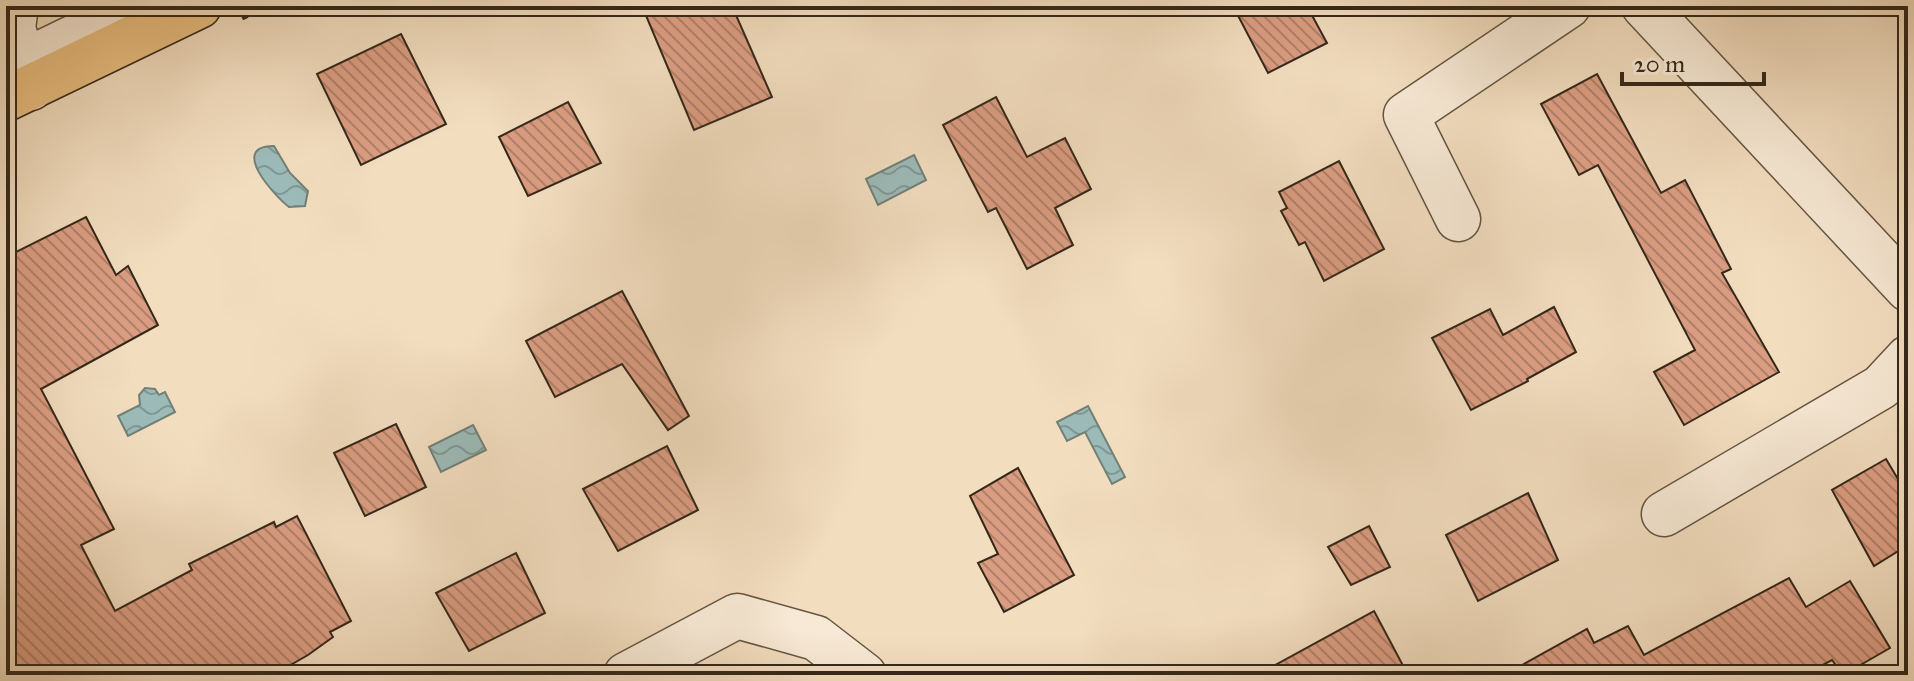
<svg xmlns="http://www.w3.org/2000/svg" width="1914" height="681" font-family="'IM FELL Great Primer',serif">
<defs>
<pattern id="water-waves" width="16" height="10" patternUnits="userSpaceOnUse" patternTransform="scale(2)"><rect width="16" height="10" fill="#9cbbb8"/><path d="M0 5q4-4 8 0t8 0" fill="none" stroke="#809895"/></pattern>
<pattern id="building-back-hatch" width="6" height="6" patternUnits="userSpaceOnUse" patternTransform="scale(2)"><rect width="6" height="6" fill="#db9d82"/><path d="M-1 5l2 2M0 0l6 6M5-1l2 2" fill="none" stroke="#b2806a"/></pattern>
</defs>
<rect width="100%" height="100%" fill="#f2ddbf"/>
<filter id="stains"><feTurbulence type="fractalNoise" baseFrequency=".0025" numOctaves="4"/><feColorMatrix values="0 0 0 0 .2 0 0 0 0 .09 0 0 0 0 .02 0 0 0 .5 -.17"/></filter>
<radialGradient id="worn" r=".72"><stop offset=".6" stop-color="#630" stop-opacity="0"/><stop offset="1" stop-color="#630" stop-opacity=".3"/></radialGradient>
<!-- water -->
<g fill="url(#water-waves)" stroke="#728078" stroke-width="2">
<path d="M 274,146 L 290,173 L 308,191 L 305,206 L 289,207 C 275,196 228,146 274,146 Z"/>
<path d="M 914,155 L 926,180 L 878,205 L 866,179 Z"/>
<path d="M 145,388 L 155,389 L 159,395 L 165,392 L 175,412 L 128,436 L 118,416 L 140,405 L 139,395 Z"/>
<path d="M 1088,406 L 1125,477 L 1112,484 L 1085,432 L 1067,441 L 1057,422 Z"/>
<path d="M 473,425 L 486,450 L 441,472 L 429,447 Z"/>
</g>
<!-- building -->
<g fill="url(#building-back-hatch)" stroke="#342819" stroke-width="2">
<path d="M 642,6 L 732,6 L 772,97 L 694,130 Z"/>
<path d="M 1233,6 L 1307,6 L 1327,43 L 1268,73 Z"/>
<path d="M 401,34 L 446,124 L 361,165 L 317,74 Z"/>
<path d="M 1597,74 L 1661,193 L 1685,180 L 1731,269 L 1722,273 L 1779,372 L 1684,425 L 1654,372 L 1695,350 L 1598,165 L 1579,175 L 1541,104 Z"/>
<path d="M 996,97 L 1027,157 L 1065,138 L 1091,189 L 1055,208 L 1073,245 L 1027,269 L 996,208 L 988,212 L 943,125 Z"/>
<path d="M 568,102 L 601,163 L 528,196 L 499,137 Z"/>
<path d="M 1339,161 L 1384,249 L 1324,281 L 1305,242 L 1299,245 L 1281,211 L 1287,208 L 1279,192 Z"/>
<path d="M 86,217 L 116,275 L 128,266 L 158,325 L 41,389 L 114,529 L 81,545 L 115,611 L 192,570 L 189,564 L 274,522 L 276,527 L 297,516 L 351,621 L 330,632 L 333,637 L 308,655 L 273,675 L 6,675 L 6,257 Z"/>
<path d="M 622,291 L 689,416 L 668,430 L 622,364 L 555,397 L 526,341 Z"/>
<path d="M 1554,307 L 1576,352 L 1527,379 L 1528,381 L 1471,410 L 1432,338 L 1490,309 L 1503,335 Z"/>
<path d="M 396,424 L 426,487 L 365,516 L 334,453 Z"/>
<path d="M 667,446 L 698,510 L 618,551 L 583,489 Z"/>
<path d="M 1886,459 L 1908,496 L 1908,545 L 1874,566 L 1832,490 Z"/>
<path d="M 1018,468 L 1074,575 L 1004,612 L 978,563 L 998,554 L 970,496 Z"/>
<path d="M 1528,493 L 1558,560 L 1478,601 L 1446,535 Z"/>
<path d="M 1369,526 L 1390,567 L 1351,585 L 1328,547 Z"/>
<path d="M 516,553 L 545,613 L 469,651 L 436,593 Z"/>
<path d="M 1789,578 L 1806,607 L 1850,581 L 1890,648 L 1843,675 L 1832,660 L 1804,675 L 1504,675 L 1587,629 L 1594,643 L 1628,626 L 1644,655 Z"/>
<path d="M 1374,611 L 1408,675 L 1257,675 Z"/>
</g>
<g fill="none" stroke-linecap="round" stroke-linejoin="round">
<!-- minor casing -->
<g stroke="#645542" stroke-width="47">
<g id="minor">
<path d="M 16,6 L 13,28 L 31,88"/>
<path d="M 1644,6 L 1908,289"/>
<path d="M 6,70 L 139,6"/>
<path d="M 1458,219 L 1406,115 L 1568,6"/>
<path d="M 1664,514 L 1881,387 L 1908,358"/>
<path d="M 626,675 L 737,616 L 816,638 L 864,675"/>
</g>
</g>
<!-- major casing -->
<g stroke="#342819" stroke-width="47">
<path id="major" d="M 6,99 L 199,6"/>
</g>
<!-- path -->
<path stroke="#342819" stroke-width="5" stroke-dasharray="6 4" stroke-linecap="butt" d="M 242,18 L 267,6"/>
<!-- minor -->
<use href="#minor" stroke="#f7e9d5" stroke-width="44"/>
<!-- major -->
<use href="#major" stroke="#e9be80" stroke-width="44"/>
</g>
<!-- margin -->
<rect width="1914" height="681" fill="none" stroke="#f2ddbf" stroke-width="32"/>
<rect x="8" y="8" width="1898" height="665" fill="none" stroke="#342819" stroke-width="4"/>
<rect x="16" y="16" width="1882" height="649" fill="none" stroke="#342819" stroke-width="2"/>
<!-- scale -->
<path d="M1622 72v12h142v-12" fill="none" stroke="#342819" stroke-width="4"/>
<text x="1634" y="72" font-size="24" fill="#342819" stroke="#f7e9d5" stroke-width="6" paint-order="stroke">20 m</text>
<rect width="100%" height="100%" filter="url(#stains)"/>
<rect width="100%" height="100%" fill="url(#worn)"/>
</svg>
